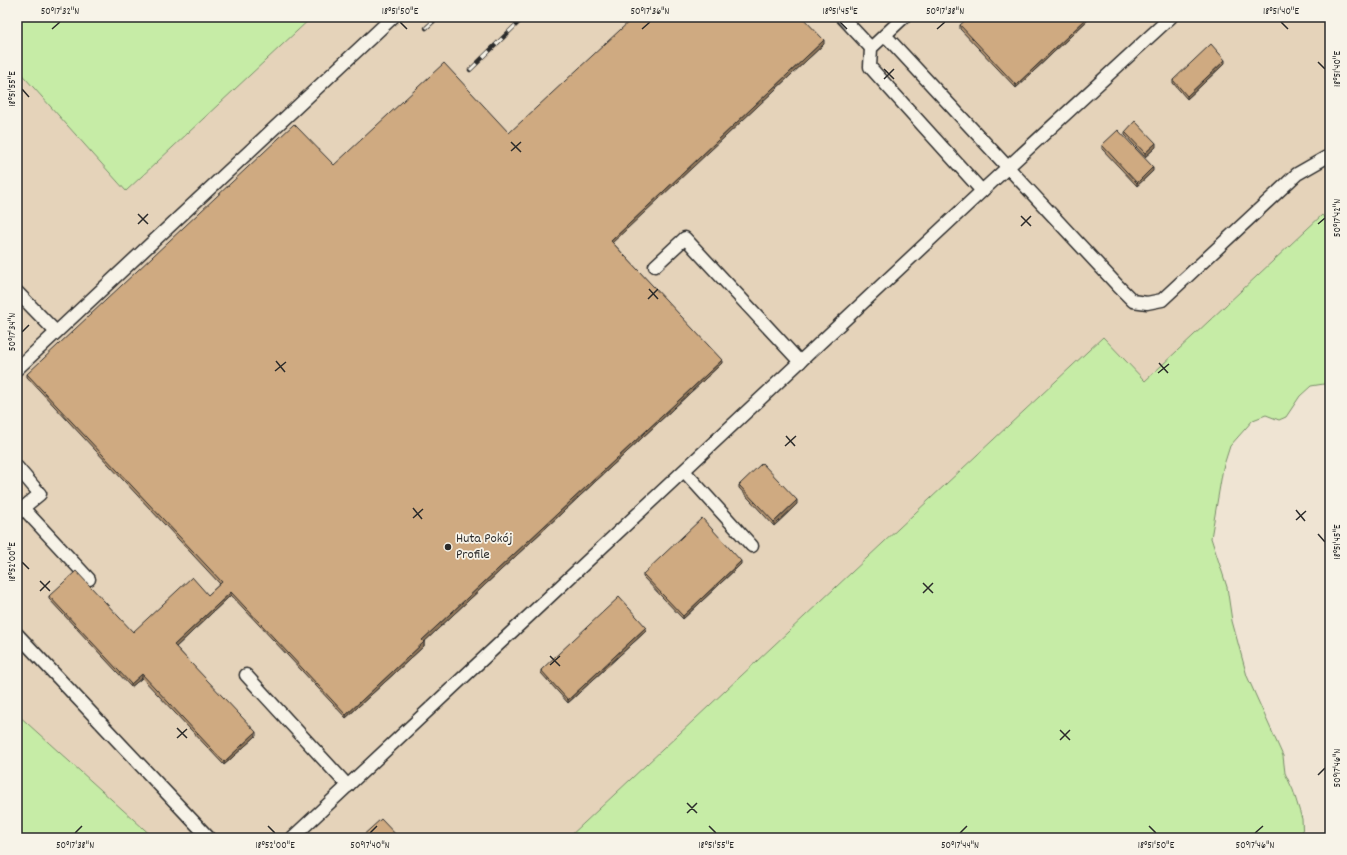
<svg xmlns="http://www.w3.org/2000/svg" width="1347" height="855" font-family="Dekko,sans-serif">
<rect width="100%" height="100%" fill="#efe4d3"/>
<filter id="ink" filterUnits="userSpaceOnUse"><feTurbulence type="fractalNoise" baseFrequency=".025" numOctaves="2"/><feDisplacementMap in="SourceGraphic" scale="8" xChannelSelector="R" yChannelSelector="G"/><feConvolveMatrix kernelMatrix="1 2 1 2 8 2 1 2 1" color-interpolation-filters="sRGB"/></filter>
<g filter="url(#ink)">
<!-- built -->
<path fill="#e5d3ba" d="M 312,17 L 1330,17 L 1330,223 L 1322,215 L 1145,381 L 1103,337 L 568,838 L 154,838 L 17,714 L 17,69 L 126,191 Z"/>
<!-- green -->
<g fill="#c6eca6" stroke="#788c68">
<path d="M 17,17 L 312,17 L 126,191 L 17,69 Z"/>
<path d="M 1322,215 L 1330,223 L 1330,383 L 1311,386 L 1300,396 L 1286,417 L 1279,420 L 1266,415 L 1253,420 L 1230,446 L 1223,468 L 1211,538 L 1227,587 L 1232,621 L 1247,676 L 1283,756 L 1285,773 L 1293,790 L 1302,819 L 1303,838 L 568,838 L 1103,337 L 1145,381 Z"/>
<path d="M 17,714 L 154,838 L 17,838 Z"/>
</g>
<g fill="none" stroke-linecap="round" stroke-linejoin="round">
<!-- lane casing -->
<g stroke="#2b2b2b" stroke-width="15">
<g id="lane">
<path d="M 842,17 L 871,48"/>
<path d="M 904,17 L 871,48 L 870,67 L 982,191"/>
<path d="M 885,35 L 1119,287 L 1133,301 L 1147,303 L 1162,300 L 1297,174 L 1325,158 L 1330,156"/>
<path d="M 655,266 L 685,238 L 800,362"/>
<path d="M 17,292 L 56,332"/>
<path d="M 17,369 L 393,17"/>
<path d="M 17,467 L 40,494 L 23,508"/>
<path d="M 684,471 L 752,546"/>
<path d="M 17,514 L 23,508 L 89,579"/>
<path d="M 17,634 L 209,838"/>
<path d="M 246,675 L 348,786"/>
<path d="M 292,838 L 982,191 L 1171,17"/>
</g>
</g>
<!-- lane -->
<use href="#lane" stroke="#f7f3e8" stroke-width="12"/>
<!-- rail casing -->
<g stroke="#2b2b2b" stroke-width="4.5">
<g id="rail">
<path d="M 426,28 L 438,17"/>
<path d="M 470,70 L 524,17"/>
</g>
</g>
<!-- rail -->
<use href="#rail" stroke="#f7f3e8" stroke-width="3" stroke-dasharray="9" stroke-linecap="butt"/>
</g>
<!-- wall -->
<g fill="#b2926f" stroke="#2b2b2b">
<path d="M 1091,17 L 1016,88 L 960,29 L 960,25 Z"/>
<path d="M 824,44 L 612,242 L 722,363 L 424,642 L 424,646 L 346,718 L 231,595 L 176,647 L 256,736 L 224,765 L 142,678 L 131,687 L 49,599 L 49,596 L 133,632 L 208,595 L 220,584 L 27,377 L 27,374 L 334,165 L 509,133 Z"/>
<path d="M 1225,63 L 1187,99 L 1173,83 L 1173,80 Z"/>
<path d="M 1125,132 L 1156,147 L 1145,157 L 1125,135 Z"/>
<path d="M 1102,145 L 1153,171 L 1137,186 L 1102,149 Z"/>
<path d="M 739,485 L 797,504 L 774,526 L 739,488 Z"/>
<path d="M 741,564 L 683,619 L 643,577 L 643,574 Z"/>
<path d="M 646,631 L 568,703 L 541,673 L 541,670 Z"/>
</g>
<!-- shaded-wall -->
<g fill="#91775a" stroke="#2b2b2b">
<path d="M 1088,17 L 1091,17 L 1016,88 L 1016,85 Z"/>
<path d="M 824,40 L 824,44 L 611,244 L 611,241 Z"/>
<path d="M 1225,60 L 1225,63 L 1187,99 L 1187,96 Z"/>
<path d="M 1156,143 L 1156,147 L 1145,157 L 1145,153 Z"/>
<path d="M 1153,167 L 1153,171 L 1137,186 L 1137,183 Z"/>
<path d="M 722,360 L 722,363 L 422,644 L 422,640 Z"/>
<path d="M 797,500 L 797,504 L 774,526 L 774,522 Z"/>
<path d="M 741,561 L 741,564 L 683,619 L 683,616 Z"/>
<path d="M 231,592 L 231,595 L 174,649 L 174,645 Z"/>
<path d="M 646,627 L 646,631 L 568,703 L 568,700 Z"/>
<path d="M 424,642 L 424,646 L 346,718 L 346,715 Z"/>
<path d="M 142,674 L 142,678 L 131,687 L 131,684 Z"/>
<path d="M 256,732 L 256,736 L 224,765 L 224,762 Z"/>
</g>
<!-- building -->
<g fill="#cfaa81" stroke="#2b2b2b">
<path d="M 634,17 L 802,17 L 824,40 L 611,241 L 722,360 L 422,640 L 424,642 L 346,715 L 231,592 L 174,645 L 256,732 L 224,762 L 142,674 L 131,684 L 49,596 L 76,571 L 133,632 L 192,577 L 208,595 L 222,582 L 27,374 L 294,124 L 334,165 L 444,63 L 509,133 Z"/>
<path d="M 969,17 L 1088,17 L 1016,85 L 960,25 Z"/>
<path d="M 1211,44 L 1225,60 L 1187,96 L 1173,80 Z"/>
<path d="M 1135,121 L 1156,143 L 1145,153 L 1125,132 Z"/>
<path d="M 1118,130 L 1153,167 L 1137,183 L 1102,145 Z"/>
<path d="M 762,463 L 797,500 L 774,522 L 739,485 Z"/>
<path d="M 702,518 L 741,561 L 683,616 L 643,574 Z"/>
<path d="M 619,597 L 646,627 L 568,700 L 541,670 Z"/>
<path d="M 381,819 L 399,838 L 360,838 Z"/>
</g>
</g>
<!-- ticks -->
<path fill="none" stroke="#2b2b2b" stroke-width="1.5" d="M 400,22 L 407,29M 840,22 L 847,29M 1281,22 L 1288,29M 52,29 L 60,22M 642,29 L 650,22M 937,29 L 945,22M 1318,62 L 1325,69M 884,69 L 894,79M 884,79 L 894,69M 22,89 L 29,97M 511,142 L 521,152M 511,151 L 521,142M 138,214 L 148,224M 1021,216 L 1031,226M 138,224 L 148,214M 1318,224 L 1325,218M 1021,226 L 1031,216M 649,289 L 658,299M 648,299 L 658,289M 22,332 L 29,325M 276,361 L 285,372M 1159,363 L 1168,373M 275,371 L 286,362M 1158,373 L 1169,364M 786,436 L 795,446M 785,446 L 796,436M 413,508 L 422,519M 1296,510 L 1305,521M 413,518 L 423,509M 1296,520 L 1306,511M 1318,534 L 1325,542M 22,562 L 29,569M 40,581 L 50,591M 923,583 L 933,593M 40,591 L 50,581M 923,593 L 933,583M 550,656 L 560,666M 550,665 L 560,656M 177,728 L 187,738M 1060,730 L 1070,740M 177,738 L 187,729M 1060,740 L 1070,730M 1318,775 L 1325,768M 687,803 L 697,813M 687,813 L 697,803M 268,826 L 275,833M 709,826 L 716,833M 1149,826 L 1156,833M 75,833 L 82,826M 370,833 L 377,826M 960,833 L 967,826M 1255,833 L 1263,826"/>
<!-- markers -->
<circle fill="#2b2b2b" stroke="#f7f3e8" stroke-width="1.5" cx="448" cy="547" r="4"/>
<g text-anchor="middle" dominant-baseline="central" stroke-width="3.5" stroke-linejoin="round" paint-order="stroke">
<!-- poi labels -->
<g font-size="14" fill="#2b2b2b" stroke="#f7f3e8" text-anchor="start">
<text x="456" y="539">Huta Pokój<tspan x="456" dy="16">Profile</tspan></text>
</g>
</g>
<!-- margin -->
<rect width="1347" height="855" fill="none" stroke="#f7f3e8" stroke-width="44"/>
<rect x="22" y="22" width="1303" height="811" fill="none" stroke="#2b2b2b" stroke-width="1.5"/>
<g font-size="10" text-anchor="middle" fill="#2b2b2b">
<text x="60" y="14">50°17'32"N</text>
<text x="400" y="14">18°51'50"E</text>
<text x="650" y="14">50°17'36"N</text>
<text x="840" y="14">18°51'45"E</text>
<text x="945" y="14">50°17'38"N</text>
<text x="1281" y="14">18°51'40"E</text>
<text transform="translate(1336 69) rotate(-90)" y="4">18°51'40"E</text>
<text transform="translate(11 89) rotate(-90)" y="4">18°51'55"E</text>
<text transform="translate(1336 218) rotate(-90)" y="4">50°17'42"N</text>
<text transform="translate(11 332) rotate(-90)" y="4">50°17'34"N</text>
<text transform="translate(1336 542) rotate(-90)" y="4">18°51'45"E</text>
<text transform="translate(11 562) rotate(-90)" y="4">18°52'00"E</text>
<text transform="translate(1336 768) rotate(-90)" y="4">50°17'46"N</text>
<text x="75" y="848">50°17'38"N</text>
<text x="275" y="848">18°52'00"E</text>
<text x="370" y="848">50°17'40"N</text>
<text x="716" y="848">18°51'55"E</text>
<text x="960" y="848">50°17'44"N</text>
<text x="1156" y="848">18°51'50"E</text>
<text x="1255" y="848">50°17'46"N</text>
</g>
</svg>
